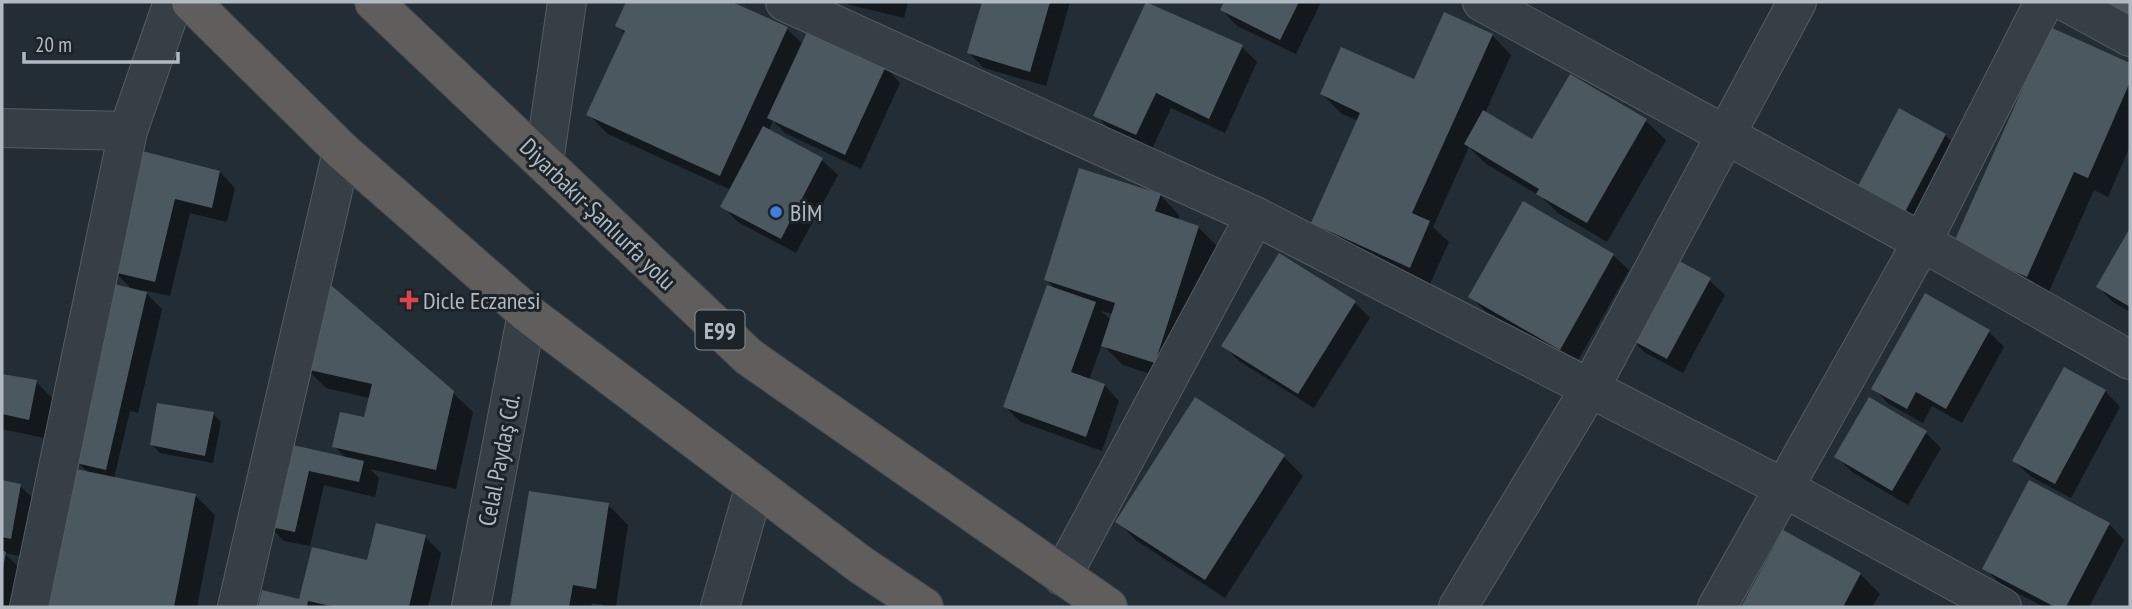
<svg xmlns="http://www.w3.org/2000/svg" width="2132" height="609" font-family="'PT Sans Narrow',sans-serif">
<rect width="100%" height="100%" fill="#232d35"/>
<!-- shadow -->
<g fill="#0007" fill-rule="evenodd">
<path d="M 628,2 L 728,2 L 787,29 L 803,44 L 885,67 L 900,83 L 861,169 L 785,133 L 773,121 L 769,131 L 822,160 L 838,175 L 796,253 L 738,222 L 722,206 L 731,190 L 608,134 L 588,114 L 625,34 L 617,25 Z"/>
<path d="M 838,2 L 908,2 L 904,18 Z"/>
<path d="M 984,2 L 1070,2 L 1046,86 L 984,68 L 969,53 Z"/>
<path d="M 1226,2 L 1321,2 L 1296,54 L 1237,26 L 1222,10 Z"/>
<path d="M 2050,29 L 2130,65 L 2130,146 L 2108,197 L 2094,190 L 2047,296 L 1974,263 Z"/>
<path d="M 1492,35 L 1511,55 L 1485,113 L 1533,141 L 1570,77 L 1646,121 L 1666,140 L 1607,242 L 1558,213 L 1542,197 L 1486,164 L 1469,147 L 1433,227 L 1449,242 L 1429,286 L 1333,242 L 1313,223 L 1359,121 L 1342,114 L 1322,94 L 1415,81 Z"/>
<path d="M 1242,47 L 1257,62 L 1225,133 L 1171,108 L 1152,149 L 1111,131 L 1096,115 Z"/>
<path d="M 1945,135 L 1961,150 L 1920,226 L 1875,201 Z"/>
<path d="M 144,153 L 220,172 L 235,188 L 227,222 L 190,213 L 170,296 L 143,290 L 162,309 L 138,413 L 130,411 L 114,478 L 195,495 L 215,515 L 197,607 L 49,607 L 77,471 L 89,473 L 78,463 L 134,291 L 115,272 Z"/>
<path d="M 1160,195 L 1179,215 L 1178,221 L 1198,227 L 1218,247 L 1175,382 L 1123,365 L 1102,344 L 1089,380 L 1104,385 L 1119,401 L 1102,451 L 1021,422 L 1005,407 L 1057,291 L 1046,279 ZM 1101,311 L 1113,314 L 1111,320 Z"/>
<path d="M 2130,231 L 2130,312 L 2113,302 L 2098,287 Z"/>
<path d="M 1613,255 L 1629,270 L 1576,364 L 1486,312 L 1470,296 Z"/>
<path d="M 1280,256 L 1355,303 L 1370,318 L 1314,408 L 1239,361 L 1223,345 Z"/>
<path d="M 1709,280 L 1725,295 L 1683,373 L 1644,352 L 1629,336 Z"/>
<path d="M 1988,331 L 2004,347 L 1962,423 L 1932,406 L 1923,423 L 1889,404 L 1873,388 Z"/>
<path d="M 307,369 L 453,393 L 473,412 L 456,489 L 370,469 L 379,478 L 375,497 L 324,485 L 310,546 L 284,541 L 268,525 L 285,445 L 347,459 L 334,446 L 365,419 L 370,398 L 326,388 Z"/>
<path d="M 2,376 L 36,382 L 56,402 L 49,439 L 2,429 Z"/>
<path d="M 2105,391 L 2120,407 L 2071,498 L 2030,476 L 2014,461 Z"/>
<path d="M 213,414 L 221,422 L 213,463 L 160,453 L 152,445 Z"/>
<path d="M 1926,433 L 1941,448 L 1908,505 L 1852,472 L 1836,456 Z"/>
<path d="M 1284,457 L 1303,476 L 1225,598 L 1137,541 L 1118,522 Z"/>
<path d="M 2,482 L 20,486 L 40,505 L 30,558 L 4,553 L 25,573 L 19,607 L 2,607 Z"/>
<path d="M 530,493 L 608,505 L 628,525 L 616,607 L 592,603 L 591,607 L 512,607 Z"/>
<path d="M 2109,524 L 2124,540 L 2089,607 L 2044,607 L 2000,584 L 1985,568 Z"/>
<path d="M 1783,533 L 1860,574 L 1880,594 L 1872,607 L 1743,607 Z"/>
<path d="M 425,537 L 441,553 L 428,607 L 260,607 L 264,592 L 300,601 L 369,562 Z"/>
</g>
<!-- building -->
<g fill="#4c5860">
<path d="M 626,2 L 732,2 L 788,27 L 720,176 L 586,115 L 625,31 L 615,26 Z"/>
<path d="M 982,2 L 1050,2 L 1030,72 L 967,53 Z"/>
<path d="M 1146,2 L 1243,45 L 1209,119 L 1156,93 L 1136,135 L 1093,116 Z"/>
<path d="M 1224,2 L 1299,2 L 1280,40 L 1220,10 Z"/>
<path d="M 2087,2 L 2130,2 L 2130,25 Z"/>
<path d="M 1444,12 L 1493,34 L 1412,213 L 1430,221 L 1410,268 L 1311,223 L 1360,113 L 1320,94 L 1341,47 L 1414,79 Z"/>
<path d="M 2050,27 L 2130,63 L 2130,82 L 2088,178 L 2074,172 L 2027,277 L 1953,244 Z"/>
<path d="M 808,30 L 886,66 L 845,155 L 767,118 Z"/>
<path d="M 1570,74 L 1647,119 L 1587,223 L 1536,194 L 1539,189 L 1464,144 L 1483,110 L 1532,139 Z"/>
<path d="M 1899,108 L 1946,134 L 1905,212 L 1858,186 Z"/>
<path d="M 763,126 L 823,158 L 781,239 L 720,207 Z"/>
<path d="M 142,151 L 220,171 L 212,208 L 175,199 L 155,282 L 113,272 Z"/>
<path d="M 1079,168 L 1161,194 L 1155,211 L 1199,226 L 1155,363 L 1101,346 L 1115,303 L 1044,280 Z"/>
<path d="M 1523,201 L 1614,254 L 1560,350 L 1468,297 Z"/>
<path d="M 2130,228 L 2130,307 L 2096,287 Z"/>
<path d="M 1279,253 L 1356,301 L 1298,394 L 1221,346 Z"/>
<path d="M 1670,256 L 1711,278 L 1667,359 L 1626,337 Z"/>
<path d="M 325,280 L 454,391 L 436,470 L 332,447 L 340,412 L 364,417 L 372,384 L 305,369 Z"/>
<path d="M 110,283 L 147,292 L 106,470 L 76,463 Z"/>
<path d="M 1047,285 L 1096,302 L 1071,372 L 1105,384 L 1086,437 L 1003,407 Z"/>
<path d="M 1925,293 L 1990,330 L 1946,409 L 1916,392 L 1907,409 L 1871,389 Z"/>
<path d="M 2064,367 L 2106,390 L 2055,484 L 2012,461 Z"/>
<path d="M 2,374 L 37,380 L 29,420 L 2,414 Z"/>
<path d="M 1195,397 L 1285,455 L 1205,580 L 1115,522 Z"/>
<path d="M 1869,397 L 1927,431 L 1892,491 L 1834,457 Z"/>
<path d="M 157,403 L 214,412 L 205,456 L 150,445 Z"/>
<path d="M 284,443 L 364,461 L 359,482 L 309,471 L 295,532 L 266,526 Z"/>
<path d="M 76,469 L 196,494 L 174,607 L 47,607 Z"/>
<path d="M 2,480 L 21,484 L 11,539 L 2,537 Z"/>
<path d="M 2029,480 L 2110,523 L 2066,607 L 2055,607 L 1982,569 Z"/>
<path d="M 529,491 L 609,503 L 596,589 L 573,585 L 569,607 L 510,607 Z"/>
<path d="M 376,523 L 426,535 L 409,607 L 335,607 L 308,601 L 307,607 L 258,607 L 262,590 L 299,599 L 312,547 L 367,560 Z"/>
<path d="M 1783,530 L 1861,573 L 1843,607 L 1741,607 Z"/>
<path d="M 2,550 L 6,552 L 3,568 L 2,568 Z"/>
</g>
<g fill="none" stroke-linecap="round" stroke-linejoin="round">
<!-- minor casing -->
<g stroke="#545d63" stroke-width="40">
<g id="minor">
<path d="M 785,2 L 1255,216 L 1062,576"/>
<path d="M 1482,2 L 1922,242 L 2130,360"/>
<path d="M 2066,2 L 2130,37"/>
<path d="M 2,128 L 128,131"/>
<path d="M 1255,216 L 1784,488 L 2002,607"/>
<path d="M 29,607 L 128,131 L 173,2"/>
<path d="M 237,607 L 342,151"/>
<path d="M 720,607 L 755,485"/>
<path d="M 1458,607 L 1590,388 L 1797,2"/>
<path d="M 1717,607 L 1922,242 L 2044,2"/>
</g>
</g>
<!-- tertiary casing -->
<g stroke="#545d63" stroke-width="40">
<g id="tertiary">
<path d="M 544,162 L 567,2"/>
<path d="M 471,607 L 527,313"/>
</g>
</g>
<!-- trunk casing -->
<g stroke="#414a50" stroke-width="40">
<g id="trunk">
<path d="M 191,2 L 342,151 L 527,313 L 861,565 L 924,607"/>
<path d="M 374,2 L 749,357 L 1108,607"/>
</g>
</g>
<!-- minor -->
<use href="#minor" stroke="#363f46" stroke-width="38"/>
<!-- tertiary -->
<use href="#tertiary" stroke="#363f46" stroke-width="38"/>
<!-- trunk -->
<use href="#trunk" stroke="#605e5d" stroke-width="38"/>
</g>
<!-- markers -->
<circle fill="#3f7fe0" stroke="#1c242a" stroke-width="2.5" cx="776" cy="212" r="7"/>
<path fill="#e0444e" stroke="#1c242a" stroke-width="2.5" d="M405.5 289.5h7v7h7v7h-7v7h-7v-7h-7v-7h7z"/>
<g text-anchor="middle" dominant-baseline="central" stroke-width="6" stroke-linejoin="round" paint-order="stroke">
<!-- shield labels -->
<rect fill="#1c242a" stroke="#848d94" stroke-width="2" x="695.5" y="310.5" width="49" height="39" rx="5"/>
<g font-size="23" font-weight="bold" fill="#b1bac2">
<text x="720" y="330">E99</text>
</g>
<!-- poi labels -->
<g font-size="24" fill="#b1bac2" stroke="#1c242a" text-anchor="start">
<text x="790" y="212">BİM</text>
<text x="423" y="300">Dicle Eczanesi</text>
</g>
<!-- street labels -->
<g font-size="24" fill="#b1bac2" stroke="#1c242a">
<text transform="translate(598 214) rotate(44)">Diyarbakır-Şanlıurfa yolu</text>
<text transform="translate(499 460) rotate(-79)">Celal Paydaş Cd.</text>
</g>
</g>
<!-- border -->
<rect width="2132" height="609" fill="none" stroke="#b1bac2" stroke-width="7"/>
<!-- scale -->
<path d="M24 52v10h154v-10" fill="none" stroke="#b1bac2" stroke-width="3.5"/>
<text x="35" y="52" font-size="21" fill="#b1bac2" stroke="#1c242a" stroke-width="5" paint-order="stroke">20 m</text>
</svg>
